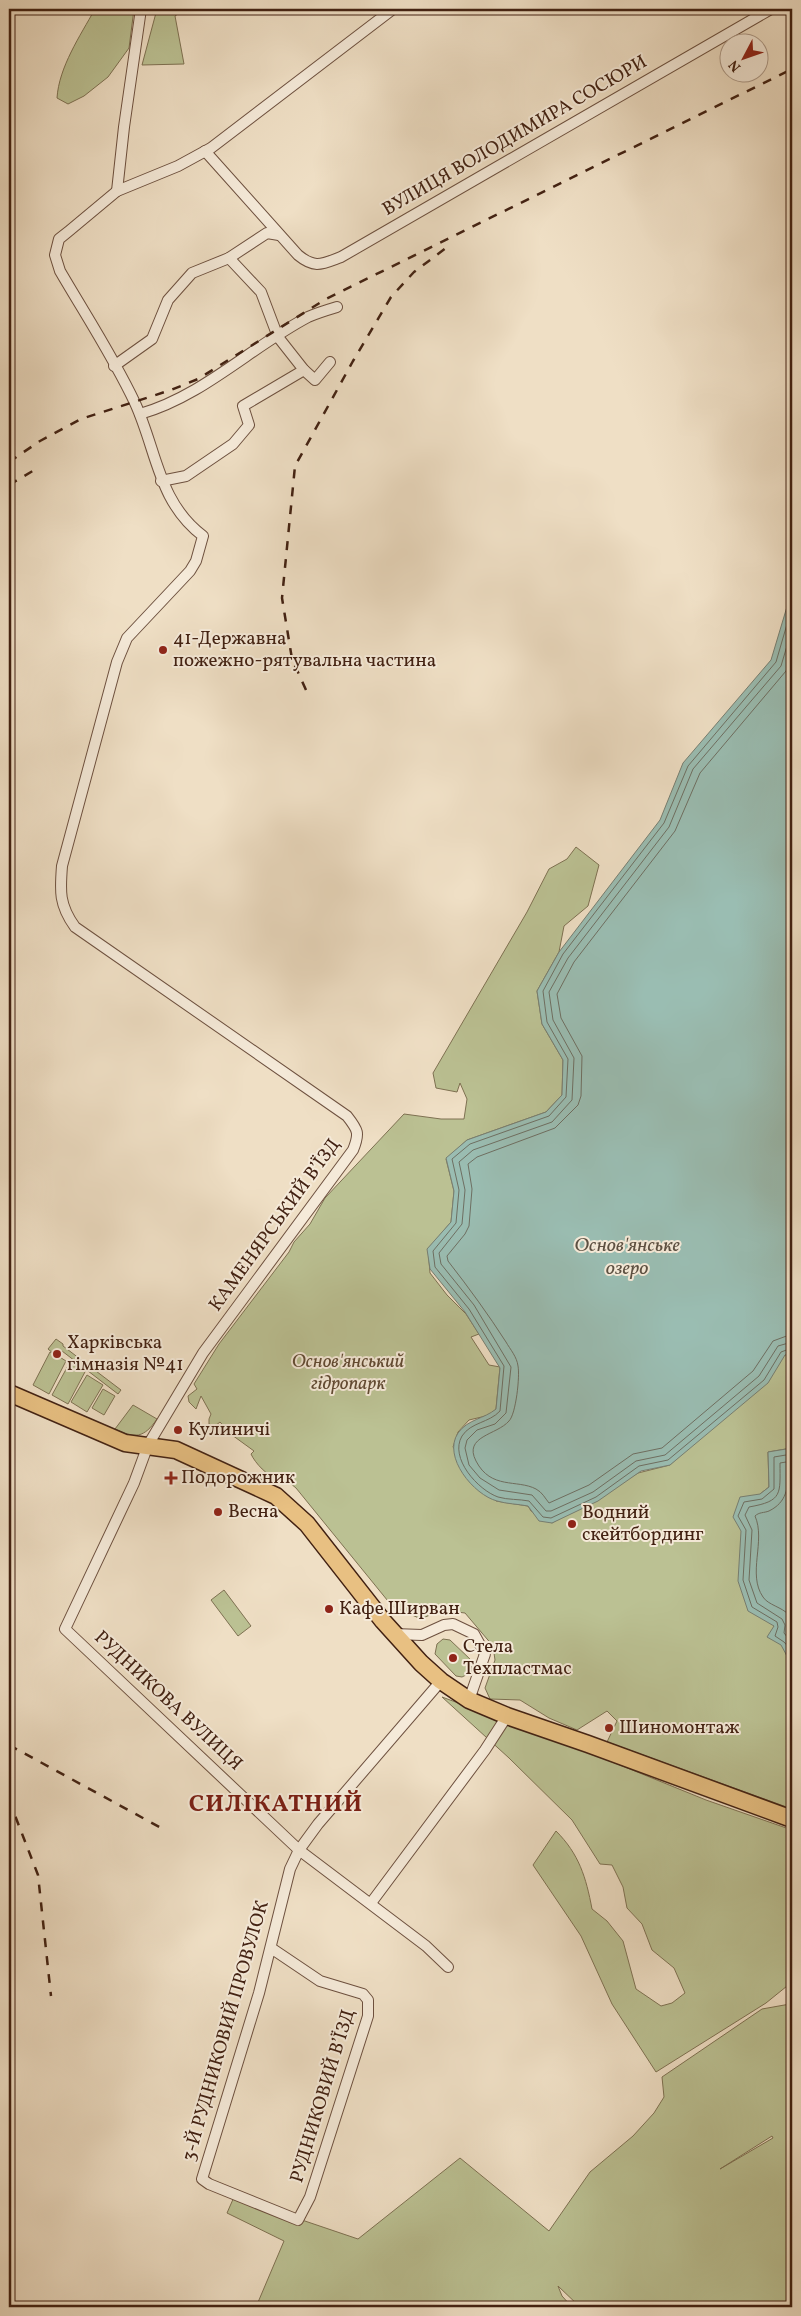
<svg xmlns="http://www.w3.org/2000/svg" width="801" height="2316" font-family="Vollkorn,serif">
<rect width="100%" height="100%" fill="#efdfc5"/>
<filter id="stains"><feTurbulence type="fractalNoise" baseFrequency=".004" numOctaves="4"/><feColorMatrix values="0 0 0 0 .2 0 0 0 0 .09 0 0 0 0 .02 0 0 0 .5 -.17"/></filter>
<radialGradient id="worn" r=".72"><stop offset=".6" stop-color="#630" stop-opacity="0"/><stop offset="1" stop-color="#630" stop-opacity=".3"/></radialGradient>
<!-- green -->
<g fill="#bbc193" stroke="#7e7152" fill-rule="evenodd">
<path d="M 95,9 L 134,9 L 129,48 L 108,77 L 84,96 L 68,104 L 57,98 C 59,67 80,36 95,9 Z"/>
<path d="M 157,9 L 185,9 L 175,16 L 184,64 L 142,65 Z"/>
<path d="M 576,847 L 599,865 L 588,906 L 564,926 L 559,952 L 537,991 L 542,1024 L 563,1060 L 562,1095 L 546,1112 L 467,1140 L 446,1159 L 454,1191 L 451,1222 L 428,1249 L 430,1273 L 447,1295 L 466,1314 L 479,1334 L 471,1337 L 489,1365 L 500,1367 L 496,1409 L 490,1415 L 469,1420 L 458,1432 L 453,1447 L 496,1501 L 528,1506 L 531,1511 L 552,1523 L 638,1473 L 670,1465 L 785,1355 L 792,1353 L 792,1448 L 768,1452 L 769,1487 L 760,1494 L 774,1626 L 787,1656 L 792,1657 L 792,1809 L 607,1742 L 617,1721 L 607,1711 L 577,1730 L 549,1718 L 520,1700 L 490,1699 L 485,1688 L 495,1660 L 493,1646 L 465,1613 L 441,1610 L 421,1619 L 392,1606 L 296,1488 L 279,1474 L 277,1478 C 268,1477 255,1463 251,1454 L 254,1451 L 232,1435 L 220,1422 L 215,1426 L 209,1424 L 209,1419 L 211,1414 L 201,1396 L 196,1409 L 189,1402 L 188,1396 L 197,1389 L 194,1384 L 219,1344 L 289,1252 L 294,1242 L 310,1224 L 325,1198 L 404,1114 L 441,1119 L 464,1119 L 467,1099 L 460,1083 L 457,1092 L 436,1088 L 433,1073 L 527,912 L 549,869 L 567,859 Z"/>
<path d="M 56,1339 L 63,1344 L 63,1346 L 121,1390 L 118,1394 L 62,1351 L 58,1356 L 66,1361 L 49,1394 L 33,1385 L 50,1352 L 54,1354 L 48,1349 Z"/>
<path d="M 70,1362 L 86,1370 L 68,1404 L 52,1395 Z"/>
<path d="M 87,1375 L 103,1385 L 87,1412 L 71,1402 Z"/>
<path d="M 103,1389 L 115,1396 L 104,1415 L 92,1408 Z"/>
<path d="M 133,1405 L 157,1419 C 144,1438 135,1439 115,1429 Z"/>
<path d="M 224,1590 L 251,1626 L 238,1636 L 211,1600 Z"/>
<path d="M 443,1639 L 450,1640 L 471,1660 L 472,1672 L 462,1677 L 456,1676 L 435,1654 L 437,1644 Z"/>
<path d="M 442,1697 L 561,1741 L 706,1800 L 792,1830 L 792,1982 L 766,2003 L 656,2072 L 612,2004 L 581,1936 L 533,1865 L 556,1831 C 579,1854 586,1877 592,1909 L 607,1921 L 623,1941 L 636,1989 L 661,2006 L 672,2003 L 685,1993 L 674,1968 L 652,1950 L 642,1924 L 627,1908 L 623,1887 L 612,1865 L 600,1864 L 572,1820 L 509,1758 Z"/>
<path d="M 792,2002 L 792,2307 L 580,2307 L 558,2286 L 562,2296 L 572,2307 L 256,2307 L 284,2241 L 227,2213 L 234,2197 L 358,2239 L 460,2158 L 549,2231 L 590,2172 L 633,2136 L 654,2113 L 664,2097 L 662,2077 L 762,2009 L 790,2004 ZM 772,2136 L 773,2138 L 720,2169 Z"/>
</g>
<!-- water -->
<g fill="#9abdb2" stroke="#777f72">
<path d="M 792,590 L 792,1352 L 785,1355 L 768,1383 L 670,1465 L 641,1471 L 598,1501 L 552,1523 L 539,1521 L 528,1506 C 518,1504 507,1504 497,1501 C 474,1495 442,1457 458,1433 C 468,1419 484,1419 496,1409 L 500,1368 L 465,1312 L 430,1269 L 427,1249 L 451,1222 L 454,1191 L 446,1158 L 467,1140 L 546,1112 L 562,1095 L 563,1060 L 542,1024 L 537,991 L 559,952 L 660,820 L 683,763 L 771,660 Z"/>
<path d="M 792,1448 L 792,1656 L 787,1656 L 781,1645 L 767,1637 L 774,1626 L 748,1611 L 738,1581 L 741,1531 L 733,1517 L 740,1497 L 760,1494 L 769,1487 L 768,1452 Z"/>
</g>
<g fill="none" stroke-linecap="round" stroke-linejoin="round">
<!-- shore -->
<g stroke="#6e6f62" stroke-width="1">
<path d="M 792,607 L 776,662 L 688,766 L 664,823 L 563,954 L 543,991 L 547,1022 L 568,1059 L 566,1097 L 549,1116 L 470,1144 L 452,1159 L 459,1190 L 456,1223 L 433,1251 L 435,1267 L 469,1309 L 504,1366 L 500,1411 C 489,1423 471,1422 462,1436 C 449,1458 478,1490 498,1497 C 508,1500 519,1499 529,1501 L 543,1517 L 551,1518 L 596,1497 L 639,1466 L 668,1460 L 764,1380 L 781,1352 L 792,1348"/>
<path d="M 792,629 L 781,666 L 693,769 L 669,827 L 568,958 L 549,992 L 553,1020 L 574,1058 L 572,1100 L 552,1122 L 473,1150 L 459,1162 L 465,1190 L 462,1224 L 439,1253 L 441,1264 L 474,1305 L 511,1367 L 506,1413 L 495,1424 L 477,1430 L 467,1440 L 465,1448 L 469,1465 L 480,1478 L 499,1490 L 532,1495 L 546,1511 L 551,1511 L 593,1492 L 636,1461 L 665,1455 L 759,1376 L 778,1346 L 792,1342"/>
<path d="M 792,656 L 786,671 L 700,773 L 675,831 L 574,962 L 557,994 L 561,1018 L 582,1056 L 581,1096 L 578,1105 L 555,1128 L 477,1157 L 468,1164 L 472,1189 L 469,1226 L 465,1234 L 447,1256 L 448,1261 C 469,1288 488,1314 506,1342 C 510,1349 517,1357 518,1366 C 520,1376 516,1414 509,1421 C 497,1435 463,1436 476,1461 C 491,1490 517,1479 536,1489 C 542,1492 545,1498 549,1503 L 589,1485 L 633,1454 L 662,1448 L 753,1371 L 773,1341 L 792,1334"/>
<path d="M 792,1454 L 774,1457 L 774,1489 L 762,1499 L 744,1502 L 738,1516 L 746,1530 L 743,1580 L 752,1607 L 777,1622 L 778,1627 L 775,1636 L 784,1642 L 792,1651"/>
<path d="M 792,1461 L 780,1463 C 780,1494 783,1501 749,1507 L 745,1515 L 752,1530 L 749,1580 L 757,1603 L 782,1619 L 785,1625 L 784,1633 L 792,1643"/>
<path d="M 792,1468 L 788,1470 C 788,1488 787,1502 769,1511 C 764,1513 759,1512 755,1516 C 766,1541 747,1574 763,1597 C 768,1605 782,1607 789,1615 L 792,1630"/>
</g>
<!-- street casing -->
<g stroke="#6d503f" stroke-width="12">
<g id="street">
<path d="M 393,9 L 211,148 L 178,166 L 117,191 L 69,231 L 59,239 L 55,255 L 60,271 C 85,314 114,358 135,403 C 157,451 158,502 203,536 L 196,561 L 190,571 L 127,638 L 117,662 L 62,866 C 60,891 59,905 75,927 L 347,1116 C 358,1130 360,1133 353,1150 L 203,1353 L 148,1445 L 134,1483 L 65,1629 L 299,1850 L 426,1946 L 448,1967"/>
<path d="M 205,151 L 298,255 C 315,269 322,264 341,257 L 771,9"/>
<path d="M 117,191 L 124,127 L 141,9"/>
<path d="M 229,258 L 261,292 L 278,337 L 304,370 L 315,380 L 330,362"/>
<path d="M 114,366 L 152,339 L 168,300 L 192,273 L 229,258 L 267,233 L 279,235"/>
<path d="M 140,414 C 203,396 251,347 308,317 C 317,313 327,310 337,307"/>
<path d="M 161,481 L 186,476 L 233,444 L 249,425 L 243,406 L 304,370"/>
<path d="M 394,1634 L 422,1635 L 444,1625 L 453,1624 L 474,1634 L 485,1654 L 469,1700"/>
<path d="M 371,1903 L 485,1750 L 507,1716"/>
<path d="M 271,1948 L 320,1981 L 363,1994 L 368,2000 L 368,2016 L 310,2197 L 298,2220 L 209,2184 L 202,2179 L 259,1993 L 290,1869 L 299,1850 L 318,1824 L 441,1681"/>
</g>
</g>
<!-- primary casing -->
<g stroke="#422112" stroke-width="19">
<path id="primary" d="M 9,1393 L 125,1443 L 176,1450 L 276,1496 L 307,1524 L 383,1621 L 421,1663 L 441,1681 L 469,1700 L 507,1716 L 588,1744 L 792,1819"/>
</g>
<!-- street -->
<use href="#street" stroke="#f5ead9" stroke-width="10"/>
<!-- primary -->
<use href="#primary" stroke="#e8c082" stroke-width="16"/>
<!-- rail -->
<g stroke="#422112" stroke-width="2.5" stroke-dasharray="9 9" stroke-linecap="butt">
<path d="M 9,462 L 40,441 L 81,419 L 171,390 L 198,379 L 326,299 L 792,69"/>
<path d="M 9,485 L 36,469"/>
<path d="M 306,690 L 292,659 L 282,598 L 295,466 L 353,361 L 391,297 L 414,272 L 450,245"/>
<path d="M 9,1745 L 163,1829"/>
<path d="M 9,1800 L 38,1875 L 51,1996"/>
</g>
</g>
<!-- markers -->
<g fill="#8f2418" stroke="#f5ead9" stroke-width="2">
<circle cx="163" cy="650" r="5"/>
<circle cx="57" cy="1354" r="5"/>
<circle cx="178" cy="1430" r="5"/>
<path d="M168.5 1470.5h5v5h5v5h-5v5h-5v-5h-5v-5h5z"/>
<circle cx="218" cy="1512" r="5"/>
<circle cx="572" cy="1524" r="5"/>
<circle cx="329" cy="1609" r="5"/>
<circle cx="453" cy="1658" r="5"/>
<circle cx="609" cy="1728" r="5"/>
</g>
<g text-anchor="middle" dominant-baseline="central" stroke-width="4" stroke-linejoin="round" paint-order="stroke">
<!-- street labels -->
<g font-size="19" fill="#422112" stroke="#f5ead9">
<text transform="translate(515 136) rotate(-30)">ВУЛИЦЯ ВОЛОДИМИРА СОСЮРИ</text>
<text transform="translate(275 1225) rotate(-54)">КАМЕНЯРСЬКИЙ В’ЇЗД</text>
<text transform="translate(168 1701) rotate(43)">РУДНИКОВА ВУЛИЦЯ</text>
<text transform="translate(226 2031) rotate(-74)">3-Й РУДНИКОВИЙ ПРОВУЛОК</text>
<text transform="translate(323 2096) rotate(-73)">РУДНИКОВИЙ В’ЇЗД</text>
</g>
<!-- poi labels -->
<g font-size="19" fill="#422112" stroke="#f5ead9" text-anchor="start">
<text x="173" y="639">41-Державна<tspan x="173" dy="22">пожежно-рятувальна частина</tspan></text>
<text x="67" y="1343">Харківська<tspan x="67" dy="22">гімназія №41</tspan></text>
<text x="188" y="1430">Кулиничі</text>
<text x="181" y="1478">Подорожник</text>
<text x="228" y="1512">Весна</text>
<text x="582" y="1513">Водний<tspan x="582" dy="22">скейтбординг</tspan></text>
<text x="339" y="1609">Кафе Ширван</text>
<text x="463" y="1647">Стела<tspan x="463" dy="22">Техпластмас</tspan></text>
<text x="619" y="1728">Шиномонтаж</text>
</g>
<!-- park labels -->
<g font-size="19" font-style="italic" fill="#604932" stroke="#f5ead9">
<text x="348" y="1362">Основ'янський<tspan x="348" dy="22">гідропарк</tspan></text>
</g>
<!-- water labels -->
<g font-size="20" font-style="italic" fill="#5c5042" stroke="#f5ead9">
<text x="627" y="1246">Основ'янське<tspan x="627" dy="23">озеро</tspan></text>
</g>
<!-- district labels -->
<g font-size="24" font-weight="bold" letter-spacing="1" fill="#7a1f14" stroke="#f5ead9">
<text x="276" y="1805">СИЛІКАТНИЙ</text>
</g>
</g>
<!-- margin -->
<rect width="801" height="2316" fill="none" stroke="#efdfc5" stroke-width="30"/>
<rect x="10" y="10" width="781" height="2296" fill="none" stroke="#422112" stroke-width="2.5"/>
<rect x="15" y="15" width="771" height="2286" fill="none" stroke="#422112"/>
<!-- north arrow -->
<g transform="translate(744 58) rotate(229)"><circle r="24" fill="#f5ead9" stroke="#ad9a89"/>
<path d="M0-4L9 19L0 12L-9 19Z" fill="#8f2418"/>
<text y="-8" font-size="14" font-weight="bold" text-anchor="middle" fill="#422112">N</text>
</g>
<rect width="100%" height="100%" filter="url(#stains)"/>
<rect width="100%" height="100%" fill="url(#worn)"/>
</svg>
